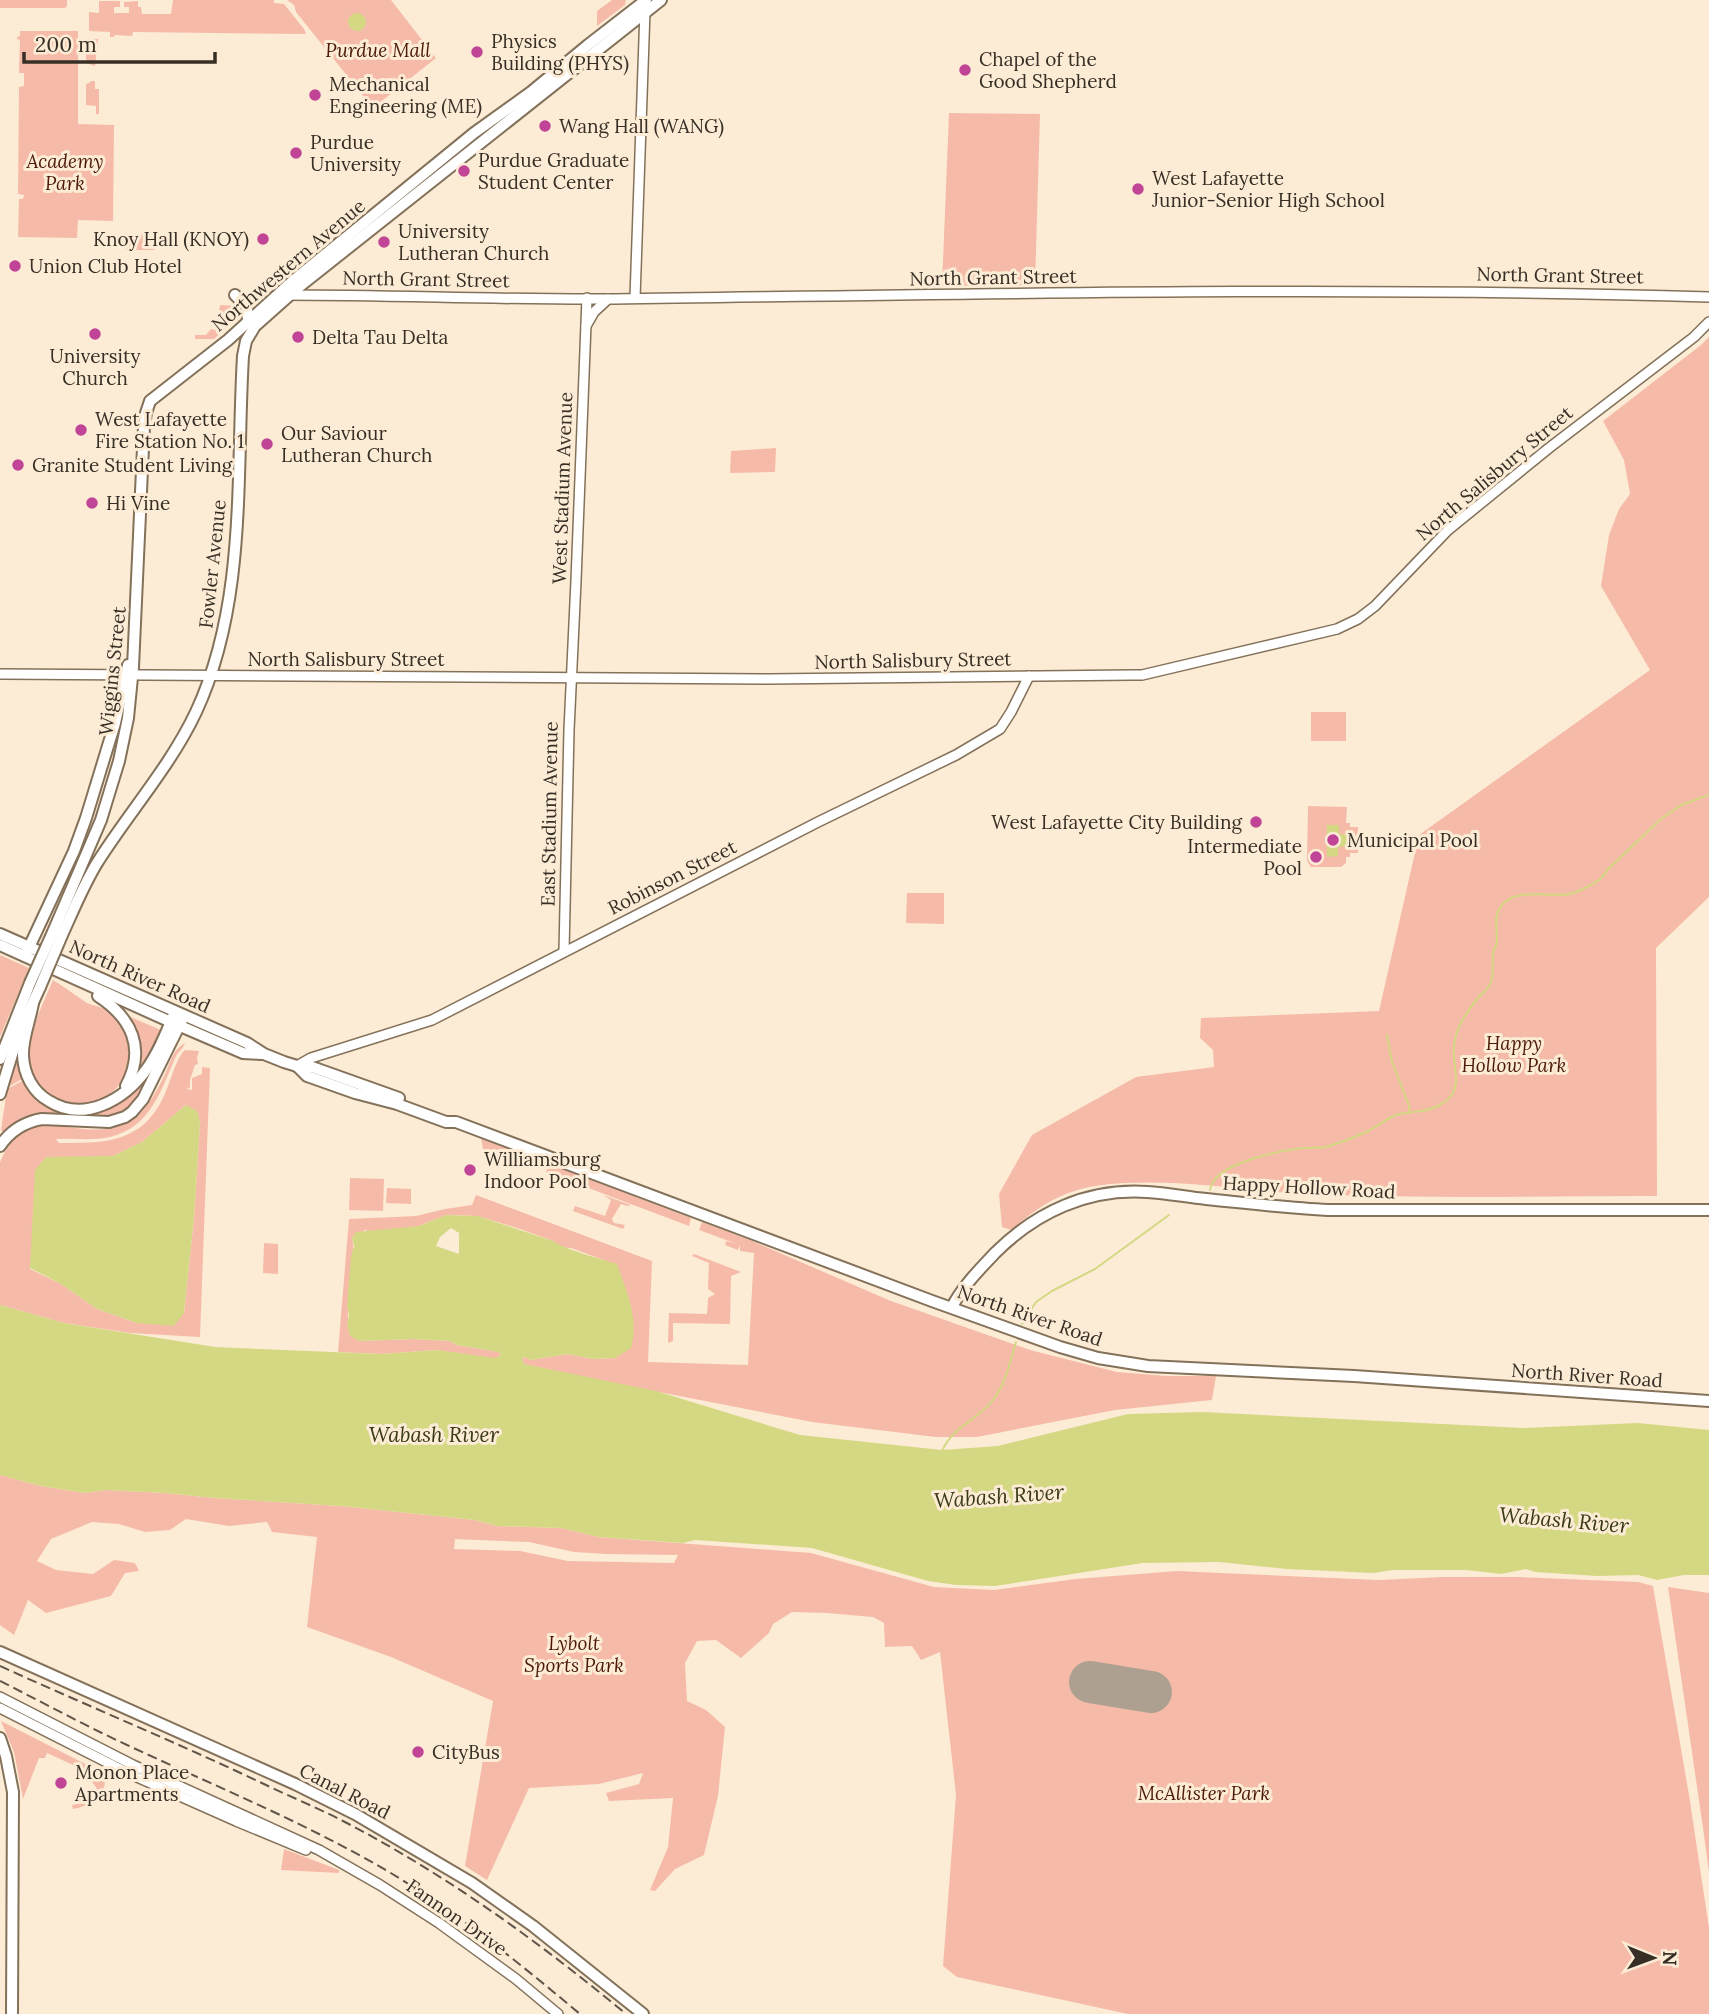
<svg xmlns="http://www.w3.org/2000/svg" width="1709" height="2014" font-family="Lora,serif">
<rect width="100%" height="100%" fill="#fcecd6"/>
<!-- green -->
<g fill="#f6bba8" fill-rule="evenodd">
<path d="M 0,0 L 67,0 L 67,6 L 65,8 L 0,8 Z"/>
<path d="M 173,0 L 274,0 L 274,3 L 284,4 L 304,29 L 306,34 L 133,32 L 132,36 L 115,35 L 114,37 L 110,37 L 110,32 L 89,31 L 89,12 L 99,13 L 99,1 L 120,1 L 120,7 L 114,7 L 114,13 L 129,13 L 129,7 L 124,7 L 124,2 L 138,1 L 138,7 L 141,7 L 142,14 L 171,14 Z"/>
<path d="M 287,0 L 391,0 L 436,58 L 373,108 L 296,12 L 294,5 Z"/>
<path d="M 612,0 L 626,0 L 625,5 L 597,26 L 597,11 Z"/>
<path d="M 20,31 L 78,31 L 78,124 L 114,125 L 113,221 L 78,220 L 77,238 L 18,237 L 19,199 L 23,199 L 24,195 L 18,194 L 19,87 L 24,86 L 24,73 L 19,73 L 20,40 L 17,39 L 17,37 L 20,36 Z"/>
<path d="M 86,39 L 98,39 L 95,66 L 86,63 Z"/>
<path d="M 91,81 L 95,81 L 95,89 L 99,89 L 99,114 L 96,114 L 96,106 L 86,105 L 86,84 L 89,83 Z"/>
<path d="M 949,113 L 1040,114 L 1035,285 L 942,286 Z"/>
<path d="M 127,233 L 139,233 L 152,240 L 154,250 L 126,250 Z"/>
<path d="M 220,305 L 238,306 L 241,309 L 241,314 L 214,339 L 195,339 L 195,335 L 206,335 L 211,329 L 219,331 L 218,321 Z"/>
<path d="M 1709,337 L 1709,897 L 1656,948 L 1657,1196 C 1542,1196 1427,1199 1312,1194 C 1242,1191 1164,1176 1095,1186 C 1063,1191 1035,1208 1012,1230 L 1002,1227 L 999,1194 L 1032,1135 L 1136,1077 L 1214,1067 L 1213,1050 L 1200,1038 L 1201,1018 L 1379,1011 L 1419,835 L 1650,670 L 1601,586 L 1609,535 L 1619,509 L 1630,494 L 1624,460 L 1603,421 L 1701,345 Z"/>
<path d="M 776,448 L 775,472 L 730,473 L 731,451 Z"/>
<rect x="1311" y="712" width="35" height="29"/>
<path d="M 1308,806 L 1347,807 L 1346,823 L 1350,823 L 1350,827 L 1358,827 L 1358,853 L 1350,853 L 1350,857 L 1346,857 L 1346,863 L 1341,867 L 1311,867 L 1307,861 Z"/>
<path d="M 907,893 L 944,893 L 944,924 L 906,923 Z"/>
<path d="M 0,955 L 29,968 L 0,1037 Z"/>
<path d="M 53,980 C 64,987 74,994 84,1001 C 91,1006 101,1006 108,1011 C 113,1015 119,1023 122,1028 C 158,1078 79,1136 40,1085 C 32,1075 28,1063 29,1050 C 31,1026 44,1002 53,980 Z"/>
<path d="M 128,1016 L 161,1030 L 140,1068 L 139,1040 Z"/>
<path d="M 185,1043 C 183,1049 179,1051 176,1056 C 161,1090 151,1127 110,1137 C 93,1141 74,1138 56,1139 L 59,1143 C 103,1143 141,1144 163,1098 C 170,1084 173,1067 182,1053 L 185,1050 L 199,1051 L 197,1058 L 198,1064 L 195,1065 L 190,1080 L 190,1087 L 187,1089 L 192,1090 L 192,1078 L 202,1074 L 202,1067 L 210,1068 L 200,1337 L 130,1333 L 64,1323 L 0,1305 L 0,1162 C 30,1095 77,1145 124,1124 C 144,1115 156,1093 165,1074 C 170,1063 173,1049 185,1043 ZM 186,1105 L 200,1122 L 194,1217 L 184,1313 L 137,1323 L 97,1309 L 61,1284 L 30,1269 L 46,1158 L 113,1156 L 142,1142 Z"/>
<path d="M 18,1053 L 24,1078 L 8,1087 Z"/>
<path d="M 151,1071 C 134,1107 131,1119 87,1116 L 88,1114 C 115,1110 132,1088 151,1071 Z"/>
<path d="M 24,1080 L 45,1104 L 62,1113 L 63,1115 L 4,1133 L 1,1130 L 7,1089 Z"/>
<path d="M 481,1138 L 538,1159 L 537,1168 L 483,1149 Z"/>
<path d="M 548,1165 L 552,1165 L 691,1218 L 689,1226 L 546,1172 Z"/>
<path d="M 350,1178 L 384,1179 L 383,1211 L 349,1210 Z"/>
<path d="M 387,1188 L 411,1189 L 411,1204 L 386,1203 Z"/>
<path d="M 476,1195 L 652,1261 L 648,1362 L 748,1365 L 754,1253 L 740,1251 L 740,1245 L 738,1250 L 725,1245 L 726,1241 L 737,1244 L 699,1230 L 702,1222 L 752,1241 L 891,1301 L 1030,1350 L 1117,1372 L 1167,1376 L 1216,1376 L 1212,1400 L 1115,1410 L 977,1437 L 936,1437 L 812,1422 L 592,1379 L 524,1364 L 522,1359 L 526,1357 L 530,1360 L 567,1354 L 593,1359 L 615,1358 L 617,1265 L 571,1248 L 560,1247 L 553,1241 L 520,1229 L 478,1216 L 446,1215 L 419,1226 L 371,1232 L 365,1230 L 352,1238 C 356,1253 348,1284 348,1302 C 347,1311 349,1317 347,1325 L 359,1341 L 414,1339 L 450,1341 L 457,1345 L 499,1352 L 501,1355 L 495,1359 L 437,1350 L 381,1354 L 338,1352 L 349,1219 L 416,1216 L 445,1209 L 472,1205 Z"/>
<path d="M 603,1195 L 631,1205 L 627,1206 L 621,1204 L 612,1219 L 614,1223 L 625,1225 L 623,1229 L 573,1211 L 575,1206 L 605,1216 L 611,1200 Z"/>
<path d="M 264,1243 L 278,1244 L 278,1274 L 263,1273 Z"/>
<path d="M 694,1254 L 741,1272 L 731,1276 L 730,1324 L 673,1323 L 673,1341 L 668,1343 L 669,1313 L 707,1314 L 708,1298 L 715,1294 L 708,1289 L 709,1263 L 692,1256 Z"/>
<path d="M 0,1475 L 41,1486 L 85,1493 L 106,1490 L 165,1493 L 215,1498 L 341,1506 L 475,1520 L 497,1526 L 561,1528 L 599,1537 L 811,1553 L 934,1587 L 994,1590 L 1076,1579 L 1177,1571 L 1378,1580 L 1444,1577 L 1521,1577 L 1638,1582 L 1653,1586 L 1689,1795 L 1709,1928 L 1709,2014 L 1128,2014 L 957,1977 L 943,1966 L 956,1795 L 940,1652 L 921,1660 L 912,1646 L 885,1647 L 884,1623 L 873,1617 L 827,1613 L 792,1612 L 773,1624 L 769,1633 L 741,1658 L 716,1640 L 697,1641 L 685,1663 L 687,1701 L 706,1710 L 725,1727 L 718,1796 L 704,1855 L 675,1869 L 655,1891 L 650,1890 L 668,1847 L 673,1798 L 609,1801 L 606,1793 L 639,1784 L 643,1773 L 599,1784 L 529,1788 L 487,1880 L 465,1866 L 493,1701 L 391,1657 L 307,1627 L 317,1537 L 272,1532 L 267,1522 L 229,1526 L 186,1519 L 170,1530 L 145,1532 L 119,1524 L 92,1522 L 51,1539 L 37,1561 L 56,1570 L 93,1574 L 114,1560 L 135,1563 L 139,1571 L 125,1573 L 111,1596 L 46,1613 L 28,1600 L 14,1635 L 0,1625 ZM 455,1539 L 529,1542 L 574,1552 L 606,1554 L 678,1555 L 674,1563 L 568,1561 L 520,1551 L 454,1549 Z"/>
<path d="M 1668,1587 L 1709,1593 L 1709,1872 L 1704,1835 Z"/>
<path d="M 1,1721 L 99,1771 C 117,1788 89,1808 73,1809 L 72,1805 L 84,1803 L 94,1797 L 96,1787 L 92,1782 L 95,1775 L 47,1753 L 45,1758 L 39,1758 L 23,1799 L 14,1752 Z"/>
<path d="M 284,1849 L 339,1870 L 339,1873 L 281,1870 Z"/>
</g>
<!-- water -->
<g fill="#d4d883" fill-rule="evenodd">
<circle cx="357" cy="22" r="9"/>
<path d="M 1327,825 L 1339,825 L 1339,834 L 1349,835 L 1349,846 L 1338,847 L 1338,856 L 1327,857 Z"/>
<path d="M 186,1105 L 197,1111 L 200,1122 L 194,1217 L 184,1313 L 174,1326 L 137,1323 L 97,1309 L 61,1284 L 30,1268 L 35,1170 L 46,1157 L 113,1156 L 142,1142 Z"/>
<path d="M 446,1215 L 478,1216 L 553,1241 C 563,1249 602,1259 617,1264 C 627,1292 639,1318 631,1348 L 615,1358 L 593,1359 L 567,1354 L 530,1360 L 525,1357 L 522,1359 L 524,1364 L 656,1391 L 800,1435 L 942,1450 L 998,1446 L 1128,1414 L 1202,1412 L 1523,1428 L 1638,1423 L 1709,1430 L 1709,1575 L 1684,1575 L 1657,1580 L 1638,1575 L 1597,1576 L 1535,1572 L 1526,1569 L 1501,1574 L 1466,1570 L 1393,1570 L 1373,1573 L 1287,1569 L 1219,1562 L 1143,1563 L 995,1586 L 956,1585 L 928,1581 L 812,1548 L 695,1540 L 683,1543 L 599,1537 L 561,1528 L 497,1526 L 475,1520 L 341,1506 L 215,1498 L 165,1493 L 106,1490 L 85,1493 L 41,1486 L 0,1475 L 0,1305 L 64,1323 L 215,1347 L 381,1354 L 437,1350 L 495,1358 L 501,1355 L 499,1352 L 457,1345 L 450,1341 L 414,1339 L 359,1341 L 350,1336 L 347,1325 L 349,1315 L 347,1306 L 351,1257 L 354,1246 L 352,1238 L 356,1232 L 419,1226 ZM 451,1228 L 459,1233 L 459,1254 L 436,1246 L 440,1237 Z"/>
</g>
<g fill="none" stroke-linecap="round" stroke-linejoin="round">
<!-- stream -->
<g stroke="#d4d883" stroke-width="2">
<path d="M 1387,1035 L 1392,1062 L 1410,1108 L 1409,1111"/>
<path d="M 1210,1190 C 1213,1163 1280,1151 1302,1148 C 1311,1147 1321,1149 1329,1146 C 1342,1142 1356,1137 1368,1131 C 1378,1126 1386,1119 1396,1115 C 1410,1111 1425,1113 1438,1106 C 1468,1090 1451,1070 1454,1045 C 1456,1027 1466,1012 1478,998 C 1482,993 1489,988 1491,982 C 1494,973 1492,964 1493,955 C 1493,950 1497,946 1497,940 C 1497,930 1494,918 1499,909 C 1513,884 1552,900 1574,893 C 1579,891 1584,888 1589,886 C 1598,881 1603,878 1608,869 L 1661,819 L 1681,805 L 1709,795"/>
<path d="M 1022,1324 L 1036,1302 L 1052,1291 L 1095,1269 L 1169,1215"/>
<path d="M 942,1451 C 954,1425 977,1421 993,1400 C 1006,1383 1010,1362 1016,1342"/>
</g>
<!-- runway -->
<path stroke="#aea090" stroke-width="42" d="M 1090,1682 L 1151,1692"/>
<!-- minor casing -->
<g stroke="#847159" stroke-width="12">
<g id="minor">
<path d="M 286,295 C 396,295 506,300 615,299 C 980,294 1344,286 1709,297"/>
<path d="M 635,298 L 645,10"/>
<path d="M 586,326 L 594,312 L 608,299"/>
<path d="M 0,674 L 769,679 L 1133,675 L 1142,675 L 1337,629 L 1358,619 L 1375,606 L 1448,530 L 1549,448 L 1694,337 L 1709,322"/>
<path d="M 564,951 L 569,730 L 576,581 L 587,298"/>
<path d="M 297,1066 L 311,1058 L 432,1020 L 818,822 L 956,755 L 1000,729 L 1011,712 L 1029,676"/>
<path d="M 0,1697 L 133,1765 L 319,1850 L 380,1885 L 439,1923 L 516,1979 L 558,2014"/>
<path d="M 0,1708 L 128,1773 L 236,1821 L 306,1850"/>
</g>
</g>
<!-- major casing -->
<g stroke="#847159" stroke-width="14">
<g id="major">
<path d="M 235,295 L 247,307 L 248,321"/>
<path d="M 53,932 L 101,820 L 119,761 L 128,718 L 133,667 L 144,426 L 146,413 L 150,401 L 228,340 L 295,279 L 474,133 L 531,92 L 588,45 L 646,0"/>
<path d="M 0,934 L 247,1043 L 264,1054 L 284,1062 L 297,1066 L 312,1067 L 399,1098"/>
<path d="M 62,935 C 73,911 83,886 97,863 C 129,812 170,767 196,712 C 247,602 236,475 243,356 L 246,341 L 255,326 L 300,286 L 661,0"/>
<path d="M 0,945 L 171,1022 L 243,1053 L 261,1054"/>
<path d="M 25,956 L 74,851 L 86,818 L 115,723 L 128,665"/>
<path d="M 98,996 C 132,1018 146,1049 126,1086"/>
<path d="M 33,1003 C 30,1021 22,1039 23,1056 C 24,1075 33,1092 49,1101 C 84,1123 124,1100 146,1070 C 159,1052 167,1031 175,1012"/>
<path d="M 0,1059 L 30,983"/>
<path d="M 297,1066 L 307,1076 L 355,1093 L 397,1104 L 446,1122 L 456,1122 L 932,1301 L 1060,1347 L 1098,1358 L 1148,1366 L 1354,1376 L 1709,1401"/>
<path d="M 0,1094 L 17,1038 L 40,987"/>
<path d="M 0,1146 C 10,1131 25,1122 42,1119 L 109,1122 L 125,1117 L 132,1112 L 143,1099 L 182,1020"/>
<path d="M 952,1307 C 962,1287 979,1270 995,1253 C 1036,1212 1088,1188 1147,1192 C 1167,1193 1186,1197 1206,1199 C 1246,1203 1287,1208 1328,1210 L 1709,1210"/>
<path d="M 0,1652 L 295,1784 L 355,1814 L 472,1883 L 533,1926 L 643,2014"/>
<path d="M 0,1738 L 6,1756 L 13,1792 L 12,2014"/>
</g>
</g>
<!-- minor -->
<use href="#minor" stroke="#fff" stroke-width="9"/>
<!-- major -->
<use href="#major" stroke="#fff" stroke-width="10"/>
<!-- rail -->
<g stroke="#5f5549" stroke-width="2" stroke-dasharray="10 5" stroke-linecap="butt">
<path d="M 0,1666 C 88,1706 178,1743 266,1785 C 291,1797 318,1808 343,1821 C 445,1874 538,1941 626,2014"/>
<path d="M 0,1681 C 42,1702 84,1725 127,1745 C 215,1786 306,1823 389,1872 C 458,1913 519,1963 580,2014"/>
</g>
<!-- major-bridge casing -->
<g stroke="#847159" stroke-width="14" stroke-linecap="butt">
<g id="major-bridge">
<path d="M 30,983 L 53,932"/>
<path d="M 40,987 L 62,935"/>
</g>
</g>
<!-- major-bridge -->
<use href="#major-bridge" stroke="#fff" stroke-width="10"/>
</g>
<!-- markers -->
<g fill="#c14596" stroke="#fcecd6" stroke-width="2.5">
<circle cx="477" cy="52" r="7"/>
<circle cx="965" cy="70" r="7"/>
<circle cx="315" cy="95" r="7"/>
<circle cx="545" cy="126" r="7"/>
<circle cx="296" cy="153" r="7"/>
<circle cx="464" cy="171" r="7"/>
<circle cx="1138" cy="189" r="7"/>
<circle cx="263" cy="239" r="7"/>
<circle cx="384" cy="242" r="7"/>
<circle cx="15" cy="266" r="7"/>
<circle cx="95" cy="334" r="7"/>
<circle cx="298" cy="337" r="7"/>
<circle cx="81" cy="430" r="7"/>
<circle cx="267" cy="444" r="7"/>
<circle cx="18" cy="465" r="7"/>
<circle cx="92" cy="503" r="7"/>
<circle cx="1256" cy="822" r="7"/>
<circle cx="1333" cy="840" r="7"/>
<circle cx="1316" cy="857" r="7"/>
<circle cx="470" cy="1170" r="7"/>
<circle cx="418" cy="1752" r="7"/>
<circle cx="61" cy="1783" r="7"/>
</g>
<g text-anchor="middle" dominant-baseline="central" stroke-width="6" stroke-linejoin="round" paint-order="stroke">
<!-- poi labels -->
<g font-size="19" fill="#372f25" stroke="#fcecd6" text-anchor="start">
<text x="491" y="41">Physics<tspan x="491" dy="22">Building (PHYS)</tspan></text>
<text x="979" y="59">Chapel of the<tspan x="979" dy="22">Good Shepherd</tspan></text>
<text x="329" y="84">Mechanical<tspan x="329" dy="22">Engineering (ME)</tspan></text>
<text x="559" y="126">Wang Hall (WANG)</text>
<text x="310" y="142">Purdue<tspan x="310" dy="22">University</tspan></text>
<text x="478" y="160">Purdue Graduate<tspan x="478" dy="22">Student Center</tspan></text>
<text x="1152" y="178">West Lafayette<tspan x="1152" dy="22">Junior-Senior High School</tspan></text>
<text x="398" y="231">University<tspan x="398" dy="22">Lutheran Church</tspan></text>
<text x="249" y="239" text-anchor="end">Knoy Hall (KNOY)</text>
<text x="29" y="266">Union Club Hotel</text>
<text x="312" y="337">Delta Tau Delta</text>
<text x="95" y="356" text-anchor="middle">University<tspan x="95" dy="22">Church</tspan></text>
<text x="95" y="419">West Lafayette<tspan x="95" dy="22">Fire Station No. 1</tspan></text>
<text x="281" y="433">Our Saviour<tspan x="281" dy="22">Lutheran Church</tspan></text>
<text x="32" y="465">Granite Student Living</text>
<text x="106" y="503">Hi Vine</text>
<text x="1242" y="822" text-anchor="end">West Lafayette City Building</text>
<text x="1347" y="840">Municipal Pool</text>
<text x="1302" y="846" text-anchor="end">Intermediate<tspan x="1302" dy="22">Pool</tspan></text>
<text x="484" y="1159">Williamsburg<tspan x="484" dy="22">Indoor Pool</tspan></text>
<text x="432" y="1752">CityBus</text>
<text x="75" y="1772">Monon Place<tspan x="75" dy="22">Apartments</tspan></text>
</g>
<!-- park labels -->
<g font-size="19" font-style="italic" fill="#4c1907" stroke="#fcecd6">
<text x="378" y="50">Purdue Mall</text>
<text x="65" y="161">Academy<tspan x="65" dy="22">Park</tspan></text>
<text x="1514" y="1043">Happy<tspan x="1514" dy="22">Hollow Park</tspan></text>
<text x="574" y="1643">Lybolt<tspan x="574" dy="22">Sports Park</tspan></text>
<text x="1204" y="1793">McAllister Park</text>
</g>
<!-- street labels -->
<g font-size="19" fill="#372f25" stroke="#fcecd6">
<text transform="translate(288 265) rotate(-40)">Northwestern Avenue</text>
<text transform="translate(1560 275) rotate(1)">North Grant Street</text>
<text transform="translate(993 277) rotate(-1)">North Grant Street</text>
<text transform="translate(426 279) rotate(1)">North Grant Street</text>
<text transform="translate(1494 473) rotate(-40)">North Salisbury Street</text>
<text transform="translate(562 488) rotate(-88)">West Stadium Avenue</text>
<text transform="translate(212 564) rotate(-84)">Fowler Avenue</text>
<text x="346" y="659">North Salisbury Street</text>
<text transform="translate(913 660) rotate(-1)">North Salisbury Street</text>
<text transform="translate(112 671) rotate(-84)">Wiggins Street</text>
<text transform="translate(549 814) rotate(-89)">East Stadium Avenue</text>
<text transform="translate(672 877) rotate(-27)">Robinson Street</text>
<text transform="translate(140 976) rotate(24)">North River Road</text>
<text transform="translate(1309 1187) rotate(3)">Happy Hollow Road</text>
<text transform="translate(1030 1315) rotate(19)">North River Road</text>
<text transform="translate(1587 1375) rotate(4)">North River Road</text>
<text transform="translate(345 1791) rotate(27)">Canal Road</text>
<text transform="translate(457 1917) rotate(35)">Fannon Drive</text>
</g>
<!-- water labels -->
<g font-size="21" font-style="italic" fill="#393a15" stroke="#fcecd6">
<text x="434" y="1434">Wabash River</text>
<text transform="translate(999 1496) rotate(-4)">Wabash River</text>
<text transform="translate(1564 1520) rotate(5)">Wabash River</text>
</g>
</g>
<!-- north arrow -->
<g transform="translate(1653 1958) rotate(91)" stroke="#fcecd6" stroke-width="5" paint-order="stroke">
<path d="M0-5L12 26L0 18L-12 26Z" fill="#372f25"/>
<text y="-10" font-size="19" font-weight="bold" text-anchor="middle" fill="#372f25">N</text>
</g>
<!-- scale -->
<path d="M24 52v10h191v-10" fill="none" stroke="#372f25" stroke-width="3.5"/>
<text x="35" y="52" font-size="21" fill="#372f25" stroke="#fcecd6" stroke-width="5" paint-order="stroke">200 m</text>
</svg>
